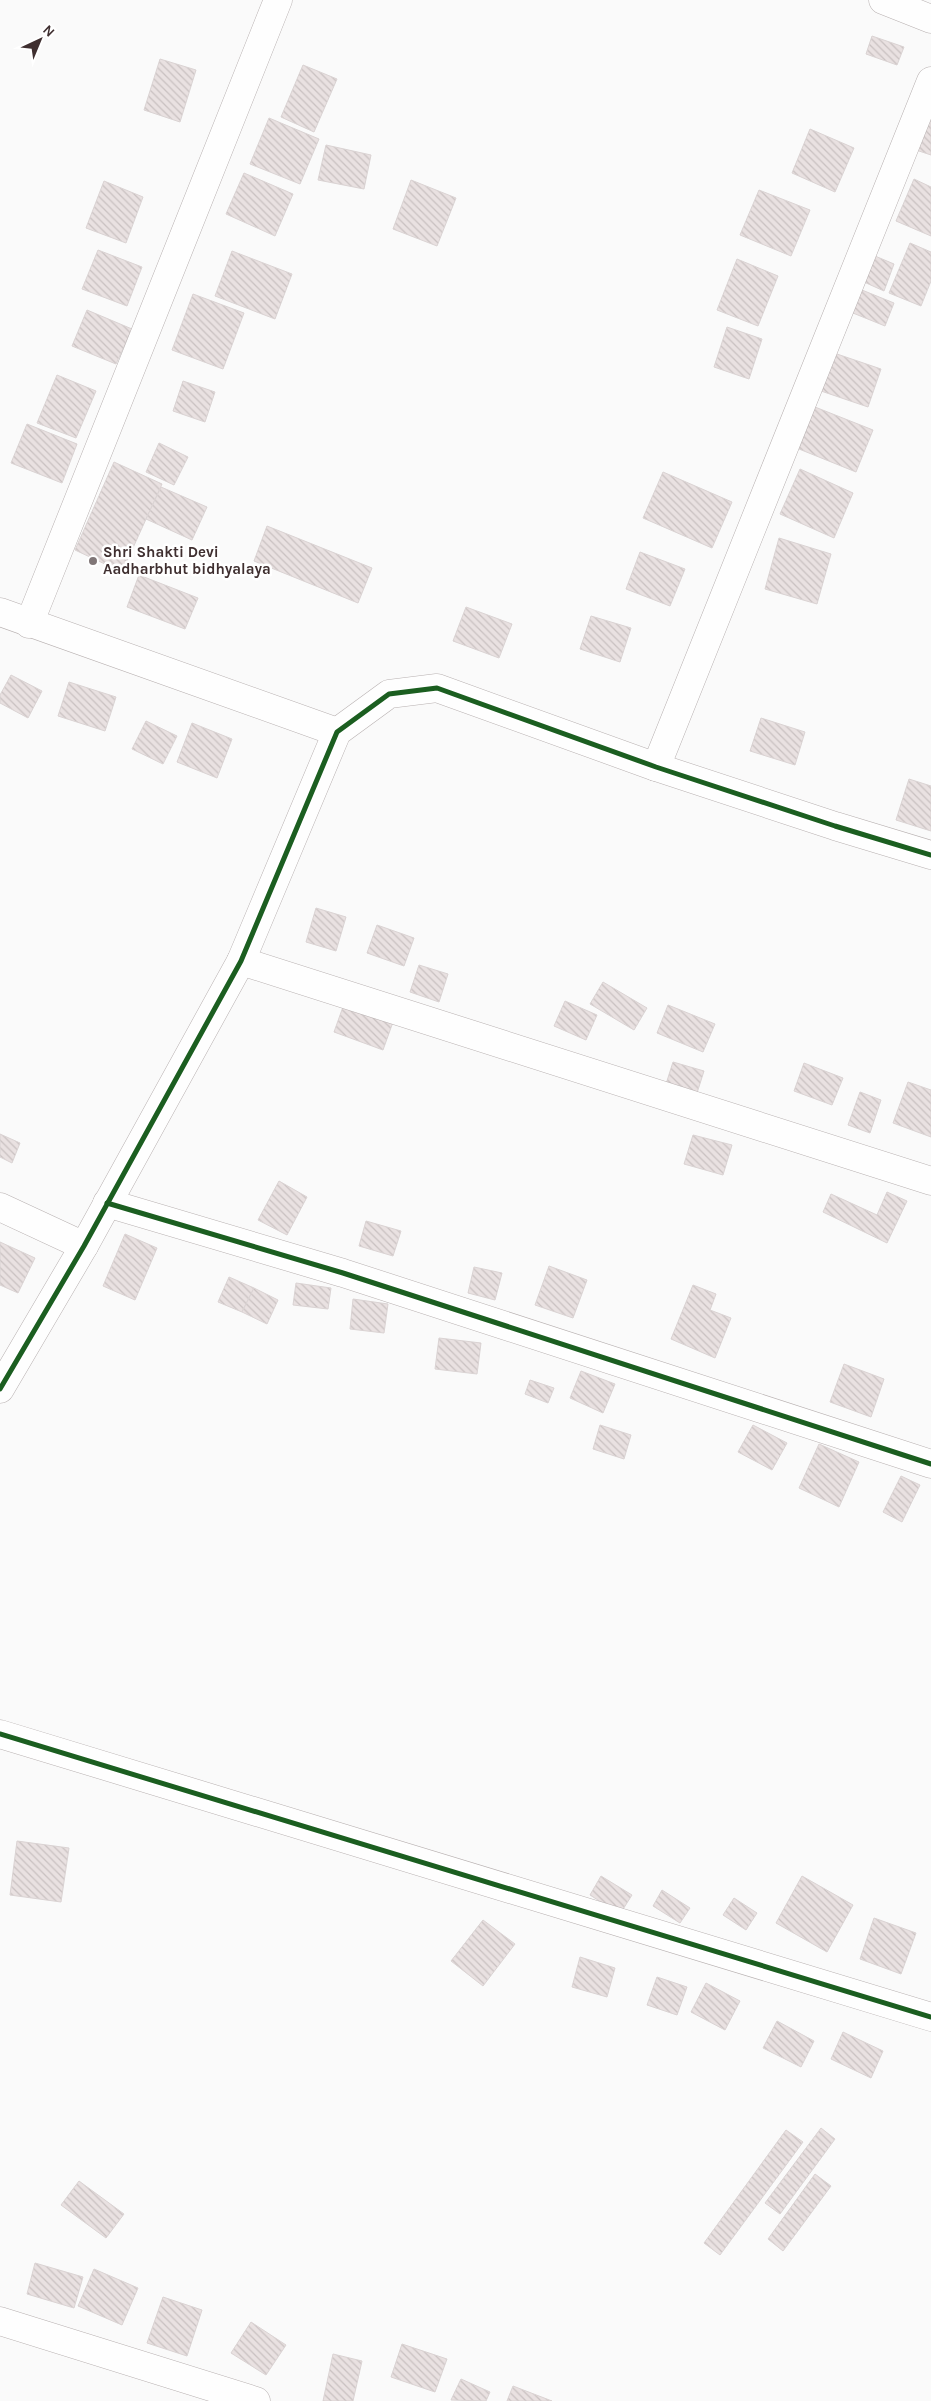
<svg xmlns="http://www.w3.org/2000/svg" width="931" height="2401" font-family="Karla,sans-serif">
<defs>
<pattern id="building-back-hatch" width="6" height="6" patternUnits="userSpaceOnUse" patternTransform="scale(1.25)"><rect width="6" height="6" fill="#e9e1e1"/><path d="M-1 5l2 2M0 0l6 6M5-1l2 2" fill="none" stroke="#c9c1c1"/></pattern>
</defs>
<rect width="100%" height="100%" fill="#fafafa"/>
<!-- building -->
<g fill="url(#building-back-hatch)" stroke="#dad3d3">
<path d="M 872,36 L 904,47 L 897,65 L 866,54 Z"/>
<path d="M 160,59 L 196,70 L 180,122 L 144,110 Z"/>
<path d="M 303,65 L 337,79 L 314,132 L 281,117 Z"/>
<path d="M 931,109 L 931,155 L 916,150 Z"/>
<path d="M 269,118 L 319,139 L 300,184 L 250,164 Z"/>
<path d="M 810,129 L 854,148 L 835,192 L 792,173 Z"/>
<path d="M 326,145 L 371,155 L 364,189 L 318,180 Z"/>
<path d="M 244,173 L 293,194 L 275,236 L 226,214 Z"/>
<path d="M 914,179 L 931,187 L 931,236 L 896,221 Z"/>
<path d="M 411,180 L 456,198 L 437,246 L 393,229 Z"/>
<path d="M 104,181 L 143,197 L 126,243 L 86,228 Z"/>
<path d="M 759,190 L 810,210 L 791,256 L 740,235 Z"/>
<path d="M 910,243 L 931,252 L 931,281 L 921,306 L 889,293 Z"/>
<path d="M 98,250 L 142,267 L 127,306 L 82,289 Z"/>
<path d="M 232,251 L 292,274 L 275,319 L 215,296 Z"/>
<path d="M 875,256 L 894,264 L 884,291 L 864,282 Z"/>
<path d="M 737,259 L 778,276 L 758,326 L 717,310 Z"/>
<path d="M 857,288 L 894,303 L 885,326 L 848,311 Z"/>
<path d="M 193,294 L 244,313 L 223,369 L 172,350 Z"/>
<path d="M 87,310 L 132,329 L 116,364 L 72,346 Z"/>
<path d="M 727,327 L 762,339 L 749,379 L 714,367 Z"/>
<path d="M 834,353 L 881,369 L 868,407 L 821,391 Z"/>
<path d="M 57,375 L 96,391 L 76,438 L 37,423 Z"/>
<path d="M 183,381 L 215,392 L 205,422 L 173,411 Z"/>
<path d="M 815,407 L 873,430 L 856,472 L 799,449 Z"/>
<path d="M 27,424 L 77,444 L 62,483 L 11,463 Z"/>
<path d="M 159,443 L 188,457 L 174,485 L 146,472 Z"/>
<path d="M 114,462 L 162,484 L 122,572 L 75,550 Z"/>
<path d="M 800,469 L 853,493 L 834,538 L 780,514 Z"/>
<path d="M 663,472 L 732,502 L 712,548 L 643,518 Z"/>
<path d="M 161,487 L 207,507 L 192,540 L 146,519 Z"/>
<path d="M 267,526 L 372,568 L 358,603 L 254,561 Z"/>
<path d="M 779,538 L 831,554 L 817,604 L 765,589 Z"/>
<path d="M 640,552 L 685,569 L 670,606 L 626,589 Z"/>
<path d="M 139,575 L 198,598 L 185,629 L 127,607 Z"/>
<path d="M 466,607 L 512,624 L 499,658 L 453,641 Z"/>
<path d="M 591,616 L 631,628 L 620,662 L 580,649 Z"/>
<path d="M 11,675 L 42,691 L 28,718 L 0,703 L 0,695 Z"/>
<path d="M 69,682 L 116,697 L 105,731 L 58,716 Z"/>
<path d="M 761,718 L 805,732 L 795,765 L 750,751 Z"/>
<path d="M 146,721 L 177,736 L 163,764 L 132,749 Z"/>
<path d="M 192,723 L 232,739 L 217,778 L 177,762 Z"/>
<path d="M 909,779 L 931,786 L 931,831 L 896,820 Z"/>
<path d="M 316,908 L 346,917 L 336,951 L 306,942 Z"/>
<path d="M 377,925 L 414,938 L 404,966 L 367,953 Z"/>
<path d="M 419,965 L 448,974 L 439,1002 L 410,992 Z"/>
<path d="M 603,982 L 647,1008 L 634,1030 L 590,1004 Z"/>
<path d="M 565,1001 L 597,1015 L 586,1040 L 554,1026 Z"/>
<path d="M 344,1004 L 393,1022 L 383,1050 L 334,1032 Z"/>
<path d="M 668,1005 L 715,1024 L 703,1052 L 657,1033 Z"/>
<path d="M 673,1062 L 704,1071 L 697,1093 L 666,1084 Z"/>
<path d="M 804,1063 L 843,1078 L 832,1105 L 794,1091 Z"/>
<path d="M 908,1082 L 931,1090 L 931,1137 L 893,1123 Z"/>
<path d="M 860,1092 L 881,1100 L 870,1133 L 848,1125 Z"/>
<path d="M 0,1134 L 20,1143 L 12,1163 L 0,1157 Z"/>
<path d="M 693,1135 L 732,1145 L 723,1175 L 684,1164 Z"/>
<path d="M 279,1181 L 307,1197 L 287,1235 L 258,1220 Z"/>
<path d="M 887,1192 L 907,1201 L 887,1243 L 823,1212 L 831,1194 L 877,1215 Z"/>
<path d="M 366,1221 L 401,1231 L 393,1256 L 359,1246 Z"/>
<path d="M 125,1234 L 157,1248 L 135,1300 L 103,1286 Z"/>
<path d="M 0,1242 L 35,1258 L 18,1293 L 0,1285 Z"/>
<path d="M 549,1266 L 587,1280 L 573,1318 L 535,1305 Z"/>
<path d="M 474,1267 L 502,1273 L 495,1300 L 468,1293 Z"/>
<path d="M 229,1277 L 254,1288 L 242,1312 L 218,1302 Z"/>
<path d="M 296,1283 L 331,1288 L 328,1309 L 293,1305 Z"/>
<path d="M 693,1285 L 716,1294 L 710,1310 L 731,1318 L 715,1358 L 671,1339 Z"/>
<path d="M 254,1288 L 278,1300 L 267,1324 L 242,1312 Z"/>
<path d="M 353,1299 L 388,1304 L 384,1333 L 350,1329 Z"/>
<path d="M 439,1338 L 481,1343 L 477,1374 L 435,1369 Z"/>
<path d="M 844,1364 L 884,1379 L 871,1417 L 830,1402 Z"/>
<path d="M 581,1371 L 615,1384 L 603,1413 L 570,1398 Z"/>
<path d="M 530,1380 L 554,1388 L 548,1403 L 525,1394 Z"/>
<path d="M 600,1425 L 631,1435 L 624,1459 L 593,1449 Z"/>
<path d="M 753,1425 L 787,1443 L 772,1470 L 738,1452 Z"/>
<path d="M 819,1444 L 859,1462 L 839,1507 L 799,1488 Z"/>
<path d="M 901,1476 L 920,1485 L 902,1522 L 883,1512 Z"/>
<path d="M 17,1841 L 69,1848 L 61,1902 L 10,1895 Z"/>
<path d="M 601,1876 L 632,1895 L 620,1914 L 590,1895 Z"/>
<path d="M 802,1876 L 853,1905 L 827,1952 L 776,1923 Z"/>
<path d="M 662,1890 L 690,1908 L 680,1923 L 653,1906 Z"/>
<path d="M 734,1898 L 757,1913 L 746,1930 L 723,1915 Z"/>
<path d="M 874,1918 L 916,1933 L 901,1974 L 860,1959 Z"/>
<path d="M 483,1920 L 515,1944 L 483,1986 L 451,1961 Z"/>
<path d="M 580,1957 L 615,1968 L 607,1997 L 572,1987 Z"/>
<path d="M 657,1977 L 687,1987 L 677,2015 L 647,2005 Z"/>
<path d="M 706,1983 L 740,2001 L 725,2030 L 691,2012 Z"/>
<path d="M 777,2021 L 814,2041 L 801,2067 L 763,2048 Z"/>
<path d="M 843,2032 L 883,2051 L 871,2078 L 831,2059 Z"/>
<path d="M 821,2128 L 835,2139 L 780,2214 L 765,2203 Z"/>
<path d="M 786,2130 L 803,2142 L 720,2255 L 704,2243 Z"/>
<path d="M 815,2174 L 831,2186 L 783,2251 L 768,2239 Z"/>
<path d="M 79,2181 L 124,2214 L 106,2238 L 61,2205 Z"/>
<path d="M 35,2263 L 83,2277 L 74,2308 L 27,2294 Z"/>
<path d="M 94,2269 L 138,2288 L 122,2325 L 78,2306 Z"/>
<path d="M 163,2297 L 202,2310 L 187,2356 L 147,2343 Z"/>
<path d="M 251,2322 L 286,2345 L 266,2375 L 231,2353 Z"/>
<path d="M 402,2344 L 447,2359 L 435,2392 L 391,2377 Z"/>
<path d="M 333,2354 L 362,2361 L 353,2401 L 323,2401 Z"/>
<path d="M 461,2379 L 490,2392 L 486,2401 L 451,2400 Z"/>
<path d="M 513,2386 L 552,2401 L 507,2401 Z"/>
</g>
<g fill="none" stroke-linecap="round" stroke-linejoin="round">
<!-- minor casing -->
<g stroke="#b8b1b1" stroke-width="29">
<g id="minor">
<path d="M 883,0 L 931,19"/>
<path d="M 0,612 L 337,732"/>
<path d="M 29,624 L 278,0"/>
<path d="M 656,767 L 931,81"/>
<path d="M 241,961 L 931,1181"/>
<path d="M 107,1203 L 343,1273 L 931,1464"/>
<path d="M 0,1207 L 84,1246"/>
<path d="M 0,1389 L 84,1246 L 241,961 L 337,732 L 389,694 L 437,688 L 656,767 L 835,826 L 931,855"/>
<path d="M 0,1734 L 931,2017"/>
<path d="M 0,2321 L 256,2401"/>
</g>
</g>
<!-- minor -->
<use href="#minor" stroke="#fefefe" stroke-width="28"/>
<!-- cycleway casing -->
<g stroke="#fff" stroke-width="8">
<g id="cycleway">
<path d="M 107,1203 L 343,1273 L 931,1464"/>
<path d="M 0,1389 L 84,1246 L 241,961 L 337,732 L 389,694 L 437,688 L 656,767 L 835,826 L 931,855"/>
<path d="M 0,1734 L 931,2017"/>
</g>
</g>
<!-- cycleway -->
<use href="#cycleway" stroke="#1b5e20" stroke-width="5"/>
</g>
<!-- markers -->
<circle fill="#807677" stroke="#fff" stroke-width="2" cx="93" cy="561" r="5"/>
<g text-anchor="middle" dominant-baseline="central" stroke-width="5" stroke-linejoin="round" paint-order="stroke">
<!-- poi labels -->
<g font-size="15" font-weight="bold" fill="#3f2f30" stroke="#fff" text-anchor="start">
<text x="103" y="552">Shri Shakti Devi<tspan x="103" dy="17">Aadharbhut bidhyalaya</tspan></text>
</g>
</g>
<!-- north arrow -->
<g transform="translate(40 40) rotate(44)" stroke="#ffffff" stroke-width="4" paint-order="stroke">
<path d="M0-4L9 19L0 12L-9 19Z" fill="#3f2f30"/>
<text y="-8" font-size="14" font-weight="bold" text-anchor="middle" fill="#3f2f30">N</text>
</g>
</svg>
